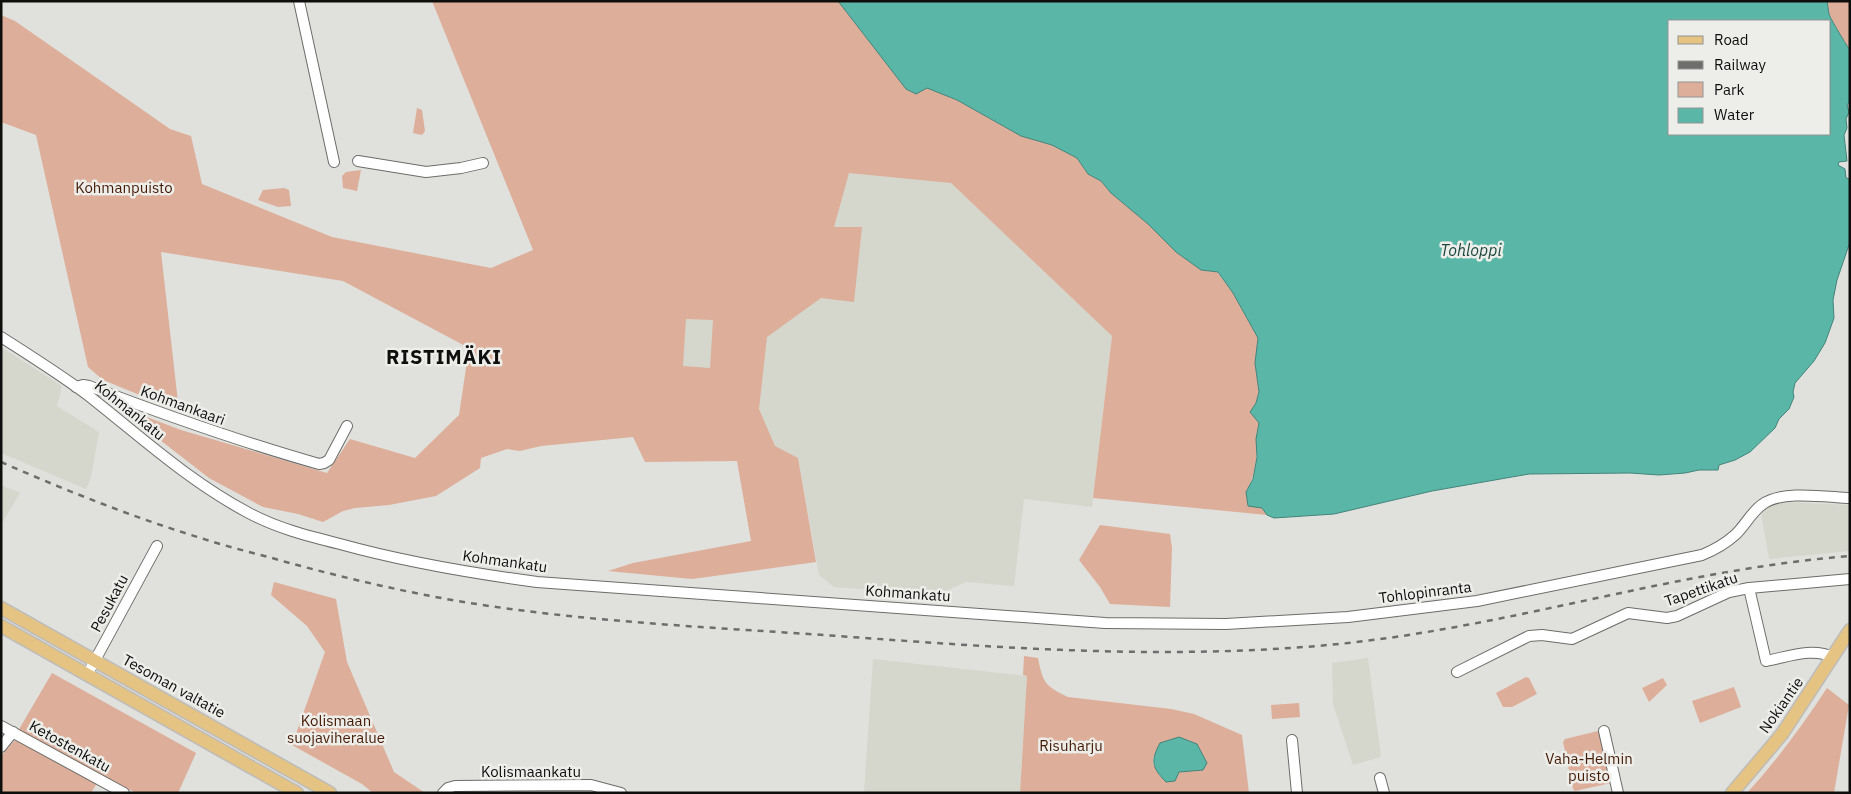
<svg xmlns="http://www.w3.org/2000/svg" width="1851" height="794" font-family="'IBM Plex Sans',sans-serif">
<rect width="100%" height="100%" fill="#e0e0dd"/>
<!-- built -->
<g fill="#d5d7cc">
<path d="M 786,128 L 951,183 L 1112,336 L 1092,507 L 1024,499 L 1014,586 L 966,582 L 936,595 L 834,587 L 819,575 L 798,458 L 680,410 L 690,255 Z"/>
<path d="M 1,347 L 62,386 L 57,406 L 99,432 L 91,477 L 86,489 L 1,453 Z"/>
<path d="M 1,485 L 20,493 L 1,525 Z"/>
<path d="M 1759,501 L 1850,505 L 1850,551 L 1769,559 Z"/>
<path d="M 1368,658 L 1381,757 L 1353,765 L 1333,704 L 1332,663 Z"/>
<path d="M 873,659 L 1027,676 L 1020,793 L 864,793 Z"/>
</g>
<!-- green -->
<g fill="#ddae99" fill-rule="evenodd">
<path d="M 432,1 L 838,1 L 906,89 L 927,88 L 957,100 L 1021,136 L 1052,145 L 1077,158 L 1088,174 L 1101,181 L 1111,193 L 1148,224 L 1176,252 L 1201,270 L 1217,272 L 1233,293 L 1258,338 L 1255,363 L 1259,392 L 1256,403 L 1250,412 L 1259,423 C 1255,450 1260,467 1246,492 L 1262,508 L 1267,515 L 1093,498 L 1112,336 L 951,183 L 849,173 L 834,227 L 862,227 L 854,302 L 821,298 L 767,337 L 759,409 L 775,446 L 798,458 L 816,562 L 692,579 L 608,571 L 633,563 L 751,541 L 737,461 L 645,462 L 633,437 L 541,446 L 520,451 L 507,449 L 481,458 L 480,468 L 436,496 L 389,505 L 355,508 L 343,511 L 323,522 L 298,514 L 263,507 L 209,478 L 115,405 L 181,430 L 327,473 L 350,439 L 415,458 L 459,415 L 469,348 L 343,281 L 161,252 L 179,411 L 103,380 L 88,367 L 36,135 L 1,122 L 1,15 L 15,21 L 170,129 L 191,136 L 202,184 L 332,237 L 491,268 L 533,250 ZM 686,319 L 713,320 L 710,368 L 683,366 Z"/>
<path d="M 1827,1 L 1850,1 L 1850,50 C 1848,48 1830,18 1829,14 C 1828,10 1828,5 1827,1 Z"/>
<path d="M 417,108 L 422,110 L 425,131 L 422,135 L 413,133 Z"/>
<path d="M 361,170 L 357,191 L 343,188 L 342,176 L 346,172 Z"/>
<path d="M 284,188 L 289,190 L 291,206 L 278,207 L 258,200 L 263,190 Z"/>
<path d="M 1100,525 L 1170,534 L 1172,548 L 1170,607 L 1110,604 L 1100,587 L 1079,560 Z"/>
<path d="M 274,582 L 336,599 L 347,662 L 394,772 L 425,793 L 373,793 L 362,784 L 292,745 L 325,652 L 307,626 L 271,595 Z"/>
<path d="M 1024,656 L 1038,658 C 1043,683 1045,686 1068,697 L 1171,709 L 1194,714 L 1242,735 L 1249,793 L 1020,793 L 1027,676 L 1023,675 ZM 1153,757 L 1189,770 L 1160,776 L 1153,764 Z"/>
<path d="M 52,673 L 196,753 L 178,793 L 136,793 L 18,731 Z"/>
<path d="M 1526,677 L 1529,678 L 1537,694 L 1512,707 L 1503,707 L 1496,693 Z"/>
<path d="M 1663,678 L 1667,685 L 1649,702 L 1642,688 Z"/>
<path d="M 1734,687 L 1741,707 L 1700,723 L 1692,701 Z"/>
<path d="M 1827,688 L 1849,705 L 1834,793 L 1747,793 C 1777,760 1803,725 1827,688 Z"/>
<path d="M 1299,703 L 1300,717 L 1272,719 L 1271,705 Z"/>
<path d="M 1598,731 L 1601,732 L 1611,783 L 1575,791 L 1573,789 L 1563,742 L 1565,739 Z"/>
<path d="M 15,740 L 97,783 L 91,793 L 1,793 L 1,756 Z"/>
</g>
<!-- water -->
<g fill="#5ab7a8" stroke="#43847a" fill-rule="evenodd">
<path d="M 838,1 L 1827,1 C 1828,5 1828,10 1829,14 C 1830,18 1848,48 1850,50 L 1850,101 L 1847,105 L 1849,112 L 1846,119 L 1847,128 L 1844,135 L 1847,161 L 1839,162 L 1838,165 L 1845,169 L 1846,178 L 1850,179 L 1850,242 L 1837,280 L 1833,300 L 1834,318 L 1825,343 L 1814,361 L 1795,383 L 1793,392 L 1794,397 L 1789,409 L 1779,419 L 1775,428 L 1750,452 L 1735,460 L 1719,465 L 1718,470 L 1699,470 L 1685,473 L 1659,475 L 1630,473 L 1529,474 L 1432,491 L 1334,514 L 1274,518 L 1267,515 L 1262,508 L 1248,506 L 1246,492 L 1253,479 L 1257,457 L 1256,439 L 1259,423 L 1250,412 L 1256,403 L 1259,392 L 1255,363 L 1258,338 L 1233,293 L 1218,272 L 1201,270 L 1176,252 L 1148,224 L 1111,193 L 1101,181 L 1088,174 L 1077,158 L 1052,145 L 1021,136 L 957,100 L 927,88 L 916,94 L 906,89 ZM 1670,21 L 1830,21 L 1830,134 L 1670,134 Z"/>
<path d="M 1179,737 L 1197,744 L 1207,763 L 1203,770 L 1179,772 L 1175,781 L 1166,782 C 1151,767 1151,760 1160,743 Z"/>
</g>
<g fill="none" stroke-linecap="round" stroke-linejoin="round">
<!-- minor casing -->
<g stroke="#6c6d6a" stroke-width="12">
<g id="minor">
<path d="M 299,1 L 334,162"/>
<path d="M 358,161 L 426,172 L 461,168 L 483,163"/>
<path d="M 1,337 C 31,356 61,375 89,396 C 141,437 189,481 247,512 C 276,528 308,536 340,544 C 405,562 470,573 537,582 L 1105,623 L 1226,624 L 1348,617 L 1477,601 L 1702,555 C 1714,550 1725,544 1735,535 C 1745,526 1751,512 1763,504 C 1782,490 1826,497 1850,498"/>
<path d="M 76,387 L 83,385 L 89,386 C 165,415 241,442 319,464 L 324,463 L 329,460 L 347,426"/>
<path d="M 1749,588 L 1766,661 C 1788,657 1812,647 1833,657"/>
<path d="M 1457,672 L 1529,636 L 1542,635 L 1572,639 L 1628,613 L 1667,618 L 1677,616 L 1729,592 L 1749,588 L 1850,579"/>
<path d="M 87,675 L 157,546"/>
<path d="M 1,726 L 124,793"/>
<path d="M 1604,731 L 1618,793"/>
<path d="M 1292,740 L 1297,793"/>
<path d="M 1,747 L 13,732"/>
<path d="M 1380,778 L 1384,793"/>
<path d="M 443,793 L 448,788 L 455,786 L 591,785 L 621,793"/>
</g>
</g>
<!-- major casing -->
<g stroke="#bcbcbb" stroke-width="15">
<g id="major">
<path d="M 1,608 L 330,793"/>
<path d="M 1,626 L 297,793"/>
<path d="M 1732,793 L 1782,734 L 1850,630"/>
</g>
</g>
<!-- minor -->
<use href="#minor" stroke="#fff" stroke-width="10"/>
<!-- major -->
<use href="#major" stroke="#e5c383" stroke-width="12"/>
<!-- rail -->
<path stroke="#6d6d6b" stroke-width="2.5" stroke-dasharray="6 6" stroke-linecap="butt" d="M 1,462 C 67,491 135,518 204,539 C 231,548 259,554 286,562 C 341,577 396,590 452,600 C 579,622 709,627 838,636 C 1001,648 1164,660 1328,645 C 1505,629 1673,570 1850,556"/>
</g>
<g text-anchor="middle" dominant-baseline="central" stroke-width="5" stroke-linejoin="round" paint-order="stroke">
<!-- park labels -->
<g font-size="15" fill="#461b05" stroke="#edeeea">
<text x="124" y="187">Kohmanpuisto</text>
<text x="336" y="720">Kolismaan<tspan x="336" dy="17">suojaviheralue</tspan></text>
<text x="1071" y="745">Risuharju</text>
<text x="1589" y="758">Vaha-Helmin<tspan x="1589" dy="17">puisto</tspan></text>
</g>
<!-- street labels -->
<g font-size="15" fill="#0e0e0d" stroke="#edeeea">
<text transform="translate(183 405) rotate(20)">Kohmankaari</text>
<text transform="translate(130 410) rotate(39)">Kohmankatu</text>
<text transform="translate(505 561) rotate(8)">Kohmankatu</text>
<text transform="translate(1701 589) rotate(-19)">Tapettikatu</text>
<text transform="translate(1425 592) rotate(-7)">Tohlopinranta</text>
<text transform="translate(908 593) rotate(4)">Kohmankatu</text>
<text transform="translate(109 603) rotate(-62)">Pesukatu</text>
<text transform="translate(174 686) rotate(29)">Tesoman valtatie</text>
<text transform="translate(1781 705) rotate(-55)">Nokiantie</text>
<text transform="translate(70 746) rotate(29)">Ketostenkatu</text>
<text x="531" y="771">Kolismaankatu</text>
</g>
<!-- water labels -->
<g font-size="16" font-style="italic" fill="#1b463f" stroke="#edeeea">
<text x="1471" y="250">Tohloppi</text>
</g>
<!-- district labels -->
<g font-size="20" font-weight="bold" letter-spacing="1" fill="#0e0e0d" stroke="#edeeea">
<text x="444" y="356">RISTIMÄKI</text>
</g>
</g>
<!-- border -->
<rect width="1851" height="794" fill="none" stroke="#0e0e0d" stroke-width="5"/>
<!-- legend -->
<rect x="1668" y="20" width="162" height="115" fill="#edeeea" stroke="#949492"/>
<rect x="1678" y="36" width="25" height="8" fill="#e5c383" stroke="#949492"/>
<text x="1714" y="45" font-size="15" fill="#0e0e0d">Road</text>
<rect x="1678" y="61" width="25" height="8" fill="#6d6d6b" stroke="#949492"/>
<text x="1714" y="70" font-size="15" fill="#0e0e0d">Railway</text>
<rect x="1678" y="82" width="25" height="15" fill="#ddae99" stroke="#949492"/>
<text x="1714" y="95" font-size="15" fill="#0e0e0d">Park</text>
<rect x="1678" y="108" width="25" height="15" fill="#5ab7a8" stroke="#949492"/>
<text x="1714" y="120" font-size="15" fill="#0e0e0d">Water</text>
</svg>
